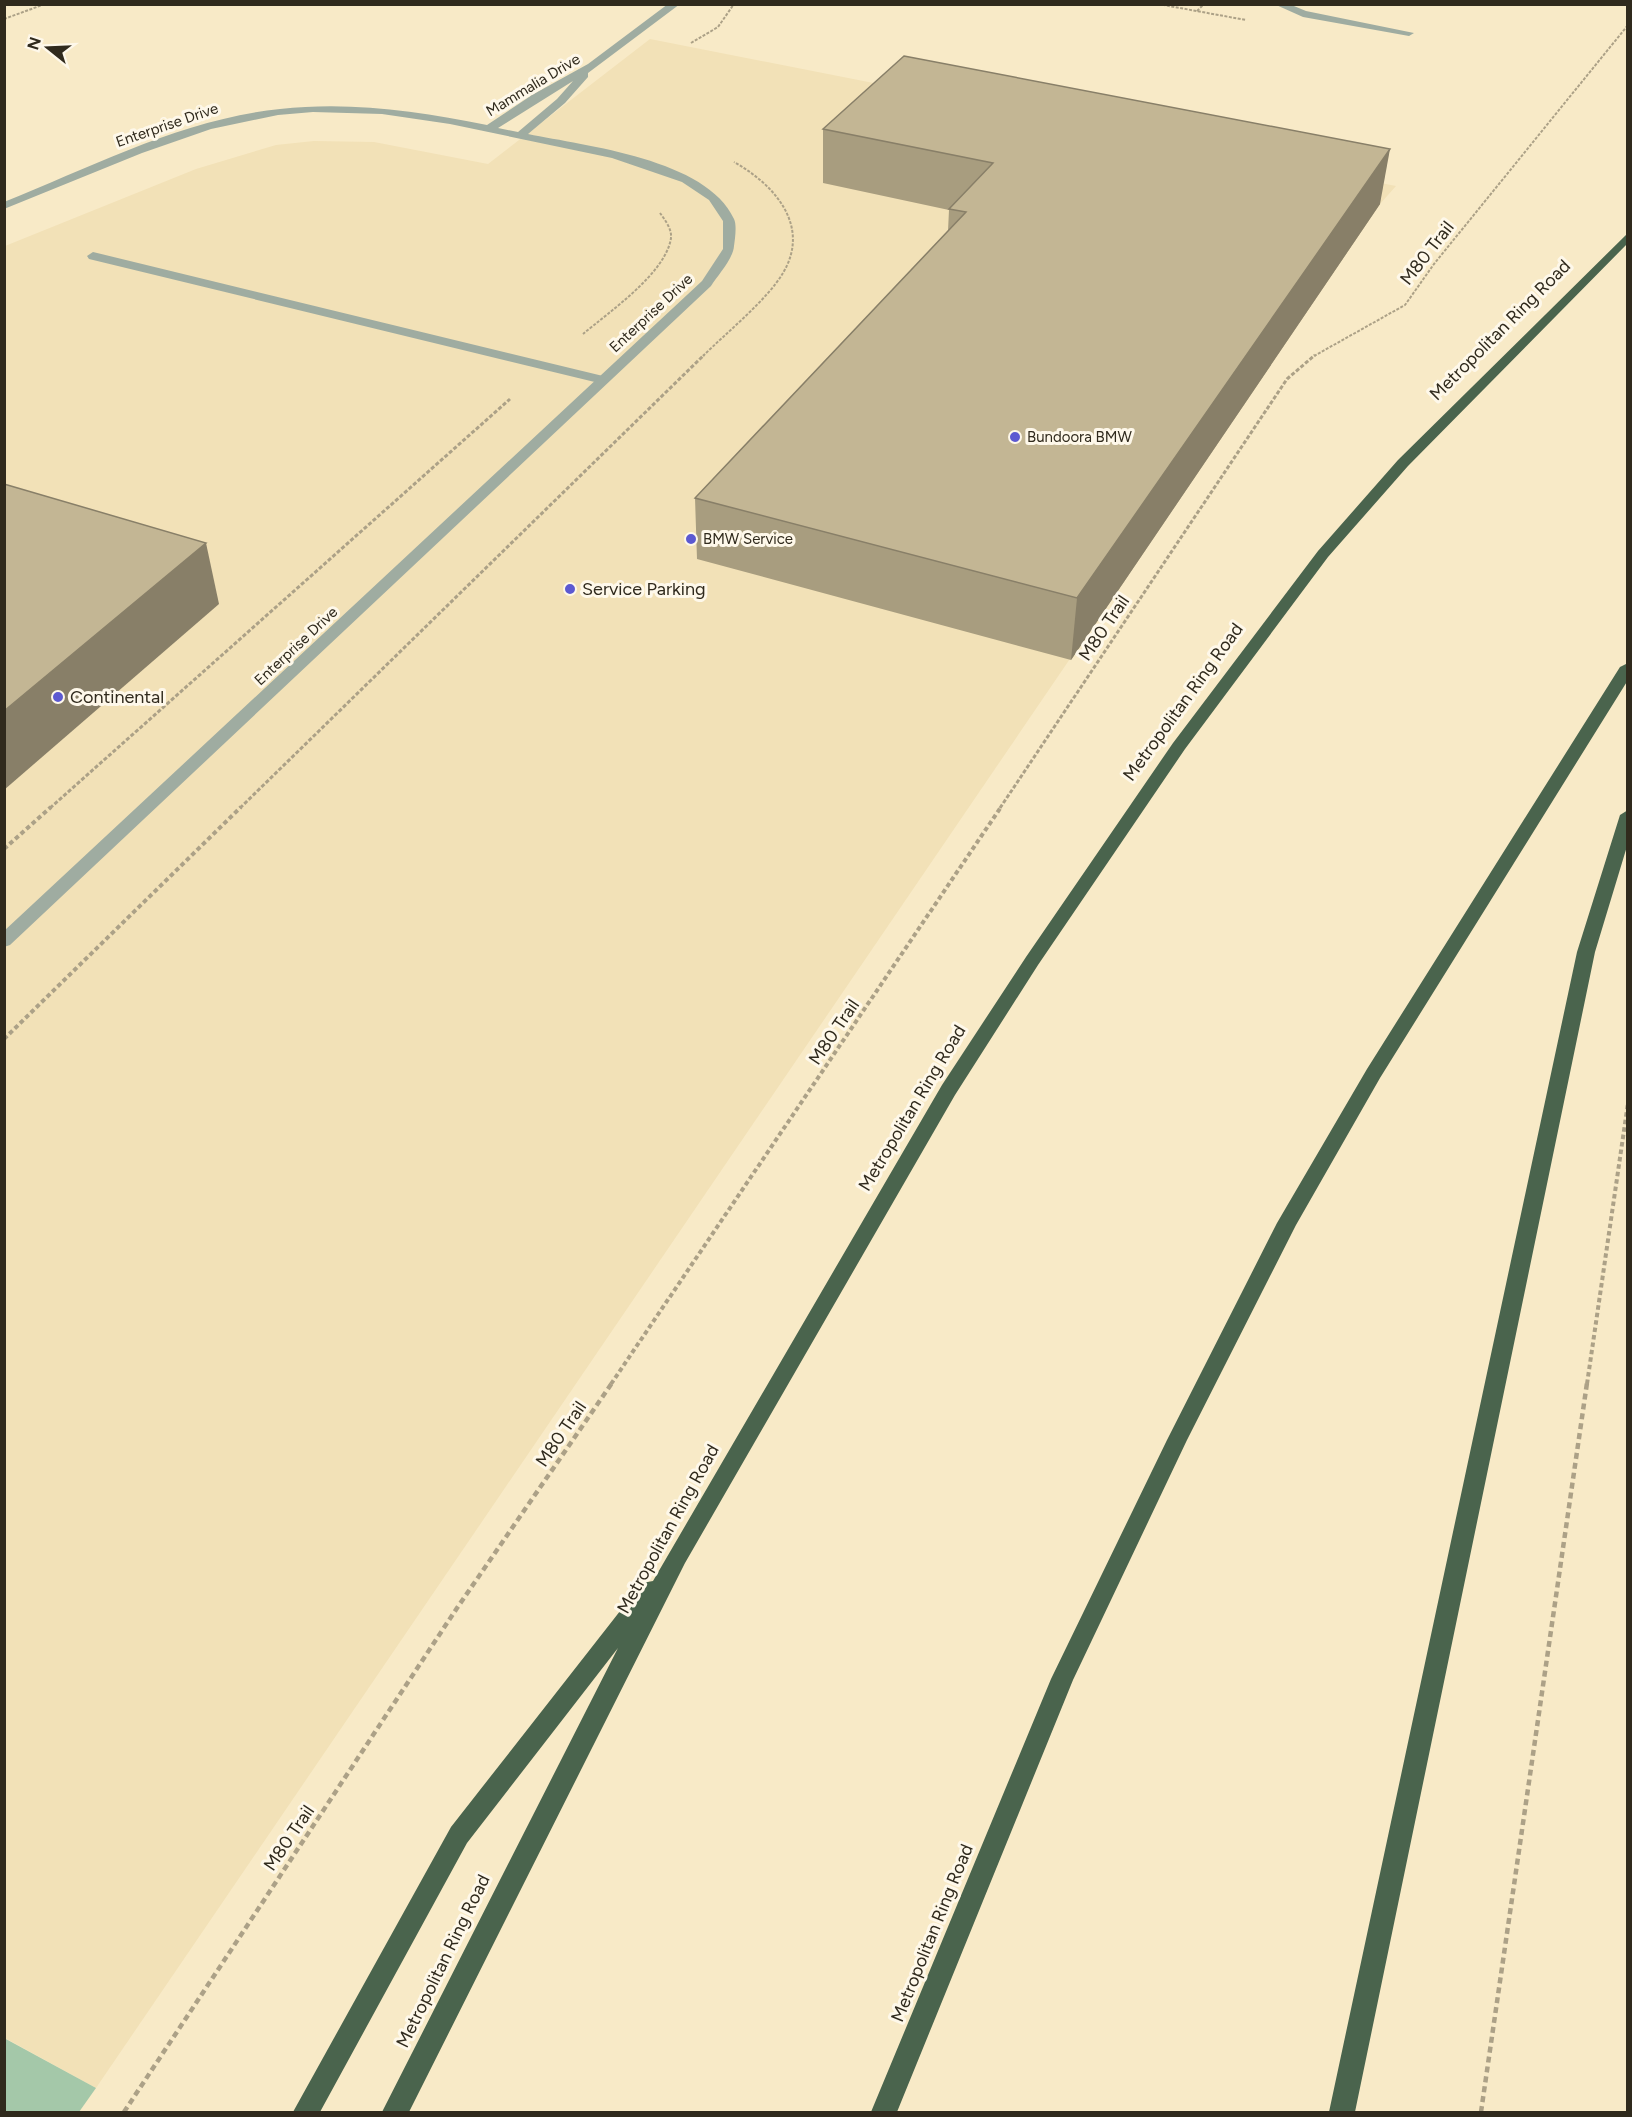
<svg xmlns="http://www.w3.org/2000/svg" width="1632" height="2117" font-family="Figtree,sans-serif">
<rect width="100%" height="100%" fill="#f8eac7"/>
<!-- built -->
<path fill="#f2e1b7" d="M 650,39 L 1396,186 L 1380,204 L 96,2088 L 5,2038 L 5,246 L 196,169 L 276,145 L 314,141 L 374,142 L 488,164 Z"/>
<!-- green -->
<path fill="#a4c8a9" d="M 4,2038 L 96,2088 L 79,2112 L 5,2112 Z"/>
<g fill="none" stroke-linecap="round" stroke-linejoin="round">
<!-- path-far3 -->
<g stroke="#aca187" stroke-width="2" stroke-dasharray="3 1.5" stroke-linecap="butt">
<path d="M 1158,4 L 1246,20"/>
<path d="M 1197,11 L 1204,4"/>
<path d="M 4,19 L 45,4"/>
<path d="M 691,43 L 718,27 L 734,4"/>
<path d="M 583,334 C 609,312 666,273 671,238 C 672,229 665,220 660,213"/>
<path d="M 703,356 C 726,333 767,300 783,273 C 811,226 775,185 734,162"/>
<path d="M 1314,356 L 1405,305 L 1434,264 L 1628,25"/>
</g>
<!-- path-far2 -->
<g stroke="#aca187" stroke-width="3" stroke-dasharray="4 2" stroke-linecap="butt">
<path d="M 50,808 L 510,399"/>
<path d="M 240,808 L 704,355"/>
<path d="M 1000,808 L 1287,379 L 1315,355"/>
</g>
<!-- path-far1 -->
<g stroke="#aca187" stroke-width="4" stroke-dasharray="4.5 3" stroke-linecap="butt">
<path d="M 4,849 L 51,807"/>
<path d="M 4,1039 L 241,807"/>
<path d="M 611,1384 L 1001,807"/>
<path d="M 1587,1384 L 1628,1103"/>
</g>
<!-- path -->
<g stroke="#aca187" stroke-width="4.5" stroke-dasharray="6 4" stroke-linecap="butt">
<path d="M 124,2112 L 457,1608 L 612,1383"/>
<path d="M 1481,2112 L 1587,1383"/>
</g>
<!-- lane -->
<g fill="#9faca1" fill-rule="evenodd">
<path d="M 1274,4 L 1289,4 L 1306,11 L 1414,33 L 1409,36 L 1303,17 Z"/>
<path d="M 93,252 L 603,376 L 609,380 L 603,384 L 89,259 L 87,256 Z"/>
</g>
<!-- street -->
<path fill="#9faca1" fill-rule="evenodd" d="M 668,4 L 680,4 L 588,73 L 588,77 L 565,103 L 528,134 C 586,146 707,159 734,219 C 737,225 735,239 734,246 C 733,259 718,275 711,286 L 10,945 L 4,947 L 4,931 L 702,281 L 723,249 L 723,221 L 709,200 L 682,182 L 612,158 L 450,124 L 382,114 L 313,112 L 278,115 L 211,129 L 142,153 L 4,209 L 4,202 C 94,166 183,119 280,109 C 349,101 419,111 487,125 L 532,95 L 588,64 ZM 573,81 L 557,99 L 518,132 L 498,128 Z"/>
<!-- highway -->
<g fill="#4a644d" fill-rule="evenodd">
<path d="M 1628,233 L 1628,243 L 1408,466 L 1328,557 L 1185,749 L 1038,965 L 955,1095 L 685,1563 L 409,2112 L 382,2112 L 618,1648 L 467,1843 L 320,2112 L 293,2112 L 451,1827 L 642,1583 L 653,1581 L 942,1085 L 1026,957 L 1173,743 L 1318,551 L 1398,460 Z"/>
<path d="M 1628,663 L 1628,680 L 1380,1078 L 1296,1225 L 1187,1440 L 1073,1680 L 897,2112 L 871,2112 L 1051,1679 L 1167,1440 L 1277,1223 L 1367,1069 L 1620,667 Z"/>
<path d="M 1628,810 L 1628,843 L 1595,952 L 1355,2112 L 1329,2112 L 1577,952 L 1620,815 Z"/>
</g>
</g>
<!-- wall -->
<path fill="#a89d7f" d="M 823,129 L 1380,204 L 1071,660 L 697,559 L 695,498 L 948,231 L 949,210 L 823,183 Z"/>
<!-- shaded-wall -->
<g fill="#887f68">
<path d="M 1390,149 L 1380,204 L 1071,660 L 1077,598 Z"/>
<path d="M 206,543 L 219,604 L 4,790 L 4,711 Z"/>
</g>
<!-- building -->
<g fill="#c3b694" stroke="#887f68" stroke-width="1.5">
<path d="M 904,56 L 1390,149 L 1077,598 L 695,498 L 966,212 L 949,209 L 993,163 L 823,129 Z"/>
<path d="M 4,484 L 206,543 L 4,711 Z"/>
</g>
<!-- markers -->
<g fill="#5c59d1" stroke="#fef8ea" stroke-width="2">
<circle cx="1015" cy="437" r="6"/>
<circle cx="691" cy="539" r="6"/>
<circle cx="570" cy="589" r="6"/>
<circle cx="58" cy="697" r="6"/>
</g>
<g text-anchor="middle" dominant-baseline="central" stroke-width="6" stroke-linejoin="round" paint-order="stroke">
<!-- far-street labels -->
<g font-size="15" fill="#302a1d" stroke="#fef8ea">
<text transform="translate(533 85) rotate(-31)">Mammalia Drive</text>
<text transform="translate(167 125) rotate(-19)">Enterprise Drive</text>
<text transform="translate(651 313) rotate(-43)">Enterprise Drive</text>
<text transform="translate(296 646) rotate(-43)">Enterprise Drive</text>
</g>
<!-- far-poi labels -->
<g font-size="15" fill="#302a1d" stroke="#fef8ea" text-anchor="start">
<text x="1027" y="437">Bundoora BMW</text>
<text x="703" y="539">BMW Service</text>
</g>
<!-- street labels -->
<g font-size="18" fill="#302a1d" stroke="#fef8ea">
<text transform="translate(1427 253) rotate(-52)">M80 Trail</text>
<text transform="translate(1500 330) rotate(-45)">Metropolitan Ring Road</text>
<text transform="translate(1104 628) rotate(-56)">M80 Trail</text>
<text transform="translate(1183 702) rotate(-54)">Metropolitan Ring Road</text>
<text transform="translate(834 1032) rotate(-56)">M80 Trail</text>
<text transform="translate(912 1108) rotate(-59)">Metropolitan Ring Road</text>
<text transform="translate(561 1434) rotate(-56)">M80 Trail</text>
<text transform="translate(668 1529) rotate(-61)">Metropolitan Ring Road</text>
<text transform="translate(289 1838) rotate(-56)">M80 Trail</text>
<text transform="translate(932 1933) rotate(-68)">Metropolitan Ring Road</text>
<text transform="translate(443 1961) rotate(-64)">Metropolitan Ring Road</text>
</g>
<!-- poi labels -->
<g font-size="18" fill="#302a1d" stroke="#fef8ea" text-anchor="start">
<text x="582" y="589">Service Parking</text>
<text x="70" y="697">Continental</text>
</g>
</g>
<!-- border -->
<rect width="1632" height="2117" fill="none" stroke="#302a1d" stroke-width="12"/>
<!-- north arrow -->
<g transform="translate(48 48) rotate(288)" stroke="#fef8ea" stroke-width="4.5" paint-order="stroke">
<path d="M0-4.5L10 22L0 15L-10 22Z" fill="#302a1d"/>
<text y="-9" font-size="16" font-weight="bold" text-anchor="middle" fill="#302a1d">N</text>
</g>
</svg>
